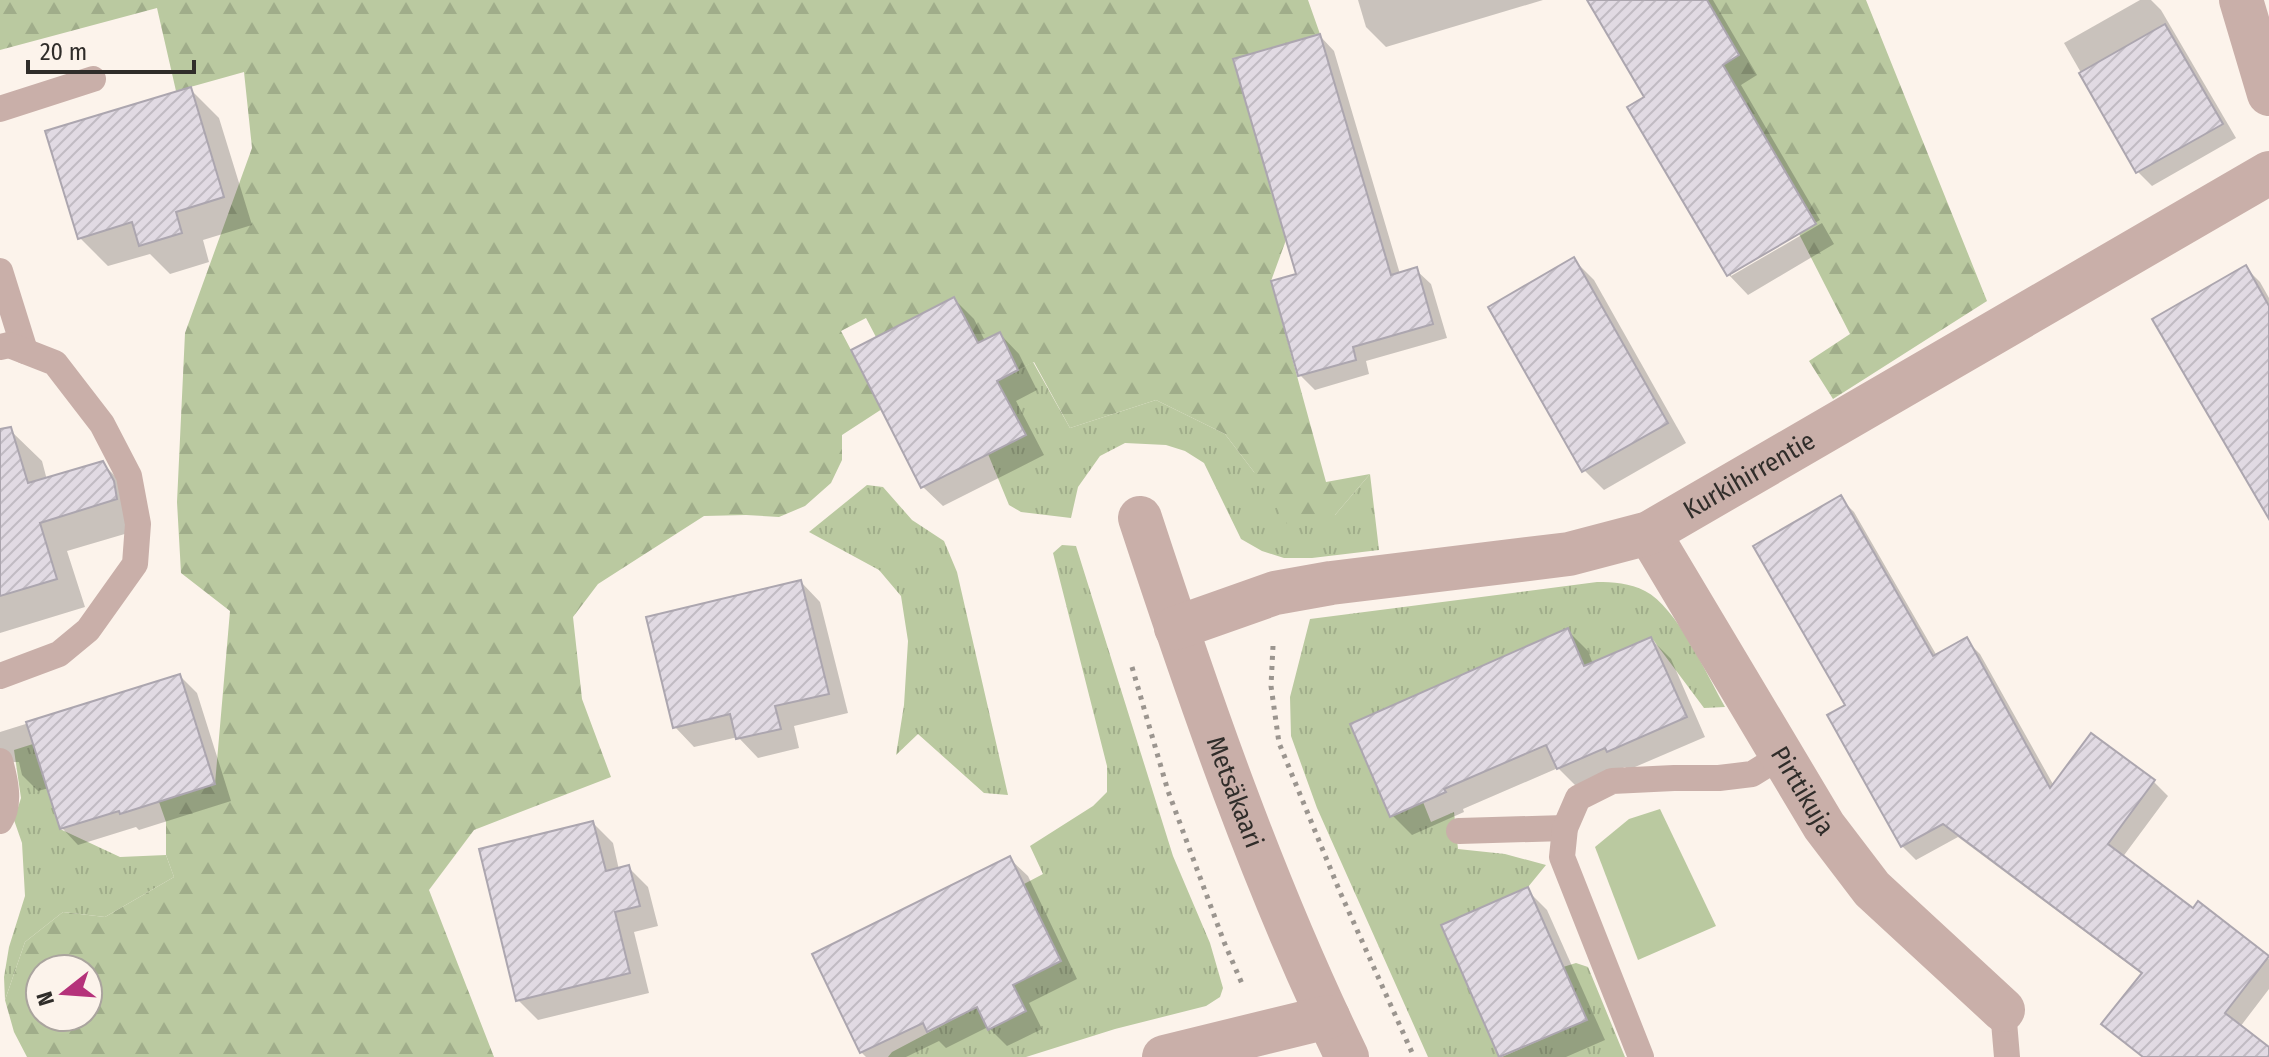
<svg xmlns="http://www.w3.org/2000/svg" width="2269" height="1057" font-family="'Fira Sans Condensed',sans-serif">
<defs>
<pattern id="grass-tufts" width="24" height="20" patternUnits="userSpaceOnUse" patternTransform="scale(2)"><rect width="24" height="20" fill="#bac9a0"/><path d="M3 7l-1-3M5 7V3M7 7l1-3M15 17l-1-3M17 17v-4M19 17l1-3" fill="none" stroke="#a0ad8a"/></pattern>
<pattern id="forest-firs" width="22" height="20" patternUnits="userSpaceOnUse" patternTransform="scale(2)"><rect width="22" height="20" fill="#bac9a0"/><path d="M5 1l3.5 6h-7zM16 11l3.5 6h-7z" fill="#a0ad8a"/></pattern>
<pattern id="building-hatch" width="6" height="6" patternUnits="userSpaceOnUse" patternTransform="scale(2)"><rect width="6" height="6" fill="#e1dae3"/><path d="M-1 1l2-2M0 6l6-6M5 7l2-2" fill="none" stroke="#c1bbc3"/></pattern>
</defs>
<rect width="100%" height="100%" fill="#fcf3eb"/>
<!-- grass -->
<g fill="url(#grass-tufts)">
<path d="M 1033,362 L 1070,428 L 1156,400 L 1225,434 L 1254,472 L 1335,515 L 1370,474 L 1379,550 L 1312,558 L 1284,558 L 1262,551 L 1241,539 L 1204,463 L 1185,451 L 1166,445 L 1125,443 L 1100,456 L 1078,487 L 1071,518 L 1021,512 L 1009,505 L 988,454 L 1025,435 L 997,381 Z"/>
<path d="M 867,485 L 883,487 L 912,520 L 944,541 L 957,572 L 1008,795 L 984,793 L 918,734 L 896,755 L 904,705 L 908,641 L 901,596 L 879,570 L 809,532 Z"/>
<path d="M 1062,545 L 1076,546 L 1173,856 L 1210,943 L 1223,988 L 1220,997 L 1206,1006 L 1115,1029 L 1026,1057 L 888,1057 L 892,1052 L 977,1007 L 988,1029 L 1013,985 L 1061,961 L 1024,884 L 1043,874 L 1030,846 L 1093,806 L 1107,792 L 1107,766 L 1053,553 Z"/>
<path d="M 1597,582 C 1613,582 1630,583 1645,591 C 1677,607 1707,675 1725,707 L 1704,708 L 1651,637 L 1584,666 L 1568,629 L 1351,724 L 1390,816 L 1423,802 L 1431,822 L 1454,812 L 1458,849 L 1505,854 L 1546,865 L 1528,887 L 1441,925 L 1499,1057 L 1428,1057 L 1317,808 L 1291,736 L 1290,697 L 1310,619 Z"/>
<path d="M 33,744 L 60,829 L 120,857 L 166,855 L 174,877 L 105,917 L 63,912 L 25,942 L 5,1000 L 4,977 L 9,947 L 25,896 L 22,843 L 14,820 L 21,798 L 14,750 Z"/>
<path d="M 1576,963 L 1588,967 L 1625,1057 L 1502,1057 L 1586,1020 L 1563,967 Z"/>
</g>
<!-- forest -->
<g fill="url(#forest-firs)" fill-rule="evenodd">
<path d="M 0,0 L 1308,0 L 1320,34 L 1233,60 L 1286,240 L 1271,281 L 1326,482 L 1370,474 L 1335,515 L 1287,524 L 1254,472 L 1225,434 L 1156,400 L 1070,428 L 1034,362 L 1018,370 L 1000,332 L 978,343 L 954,297 L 876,337 L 866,318 L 841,331 L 882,409 L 842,435 L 842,460 L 831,483 L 805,506 L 779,517 L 746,515 L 704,516 L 598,584 L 573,617 L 582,699 L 611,777 L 474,830 L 429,890 L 494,1057 L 27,1057 L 14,1032 L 5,1000 L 25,942 L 63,912 L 105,917 L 174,877 L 166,855 L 166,822 L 159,802 L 215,784 L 230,611 L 181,573 L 177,502 L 185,333 L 252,148 L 244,72 L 176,91 L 157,8 L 0,50 ZM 40,969 L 88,969 L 88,1017 L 40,1017 Z"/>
<path d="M 1707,0 L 1866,0 L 1987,301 L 1833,399 L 1809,361 L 1850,334 L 1799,234 L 1816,223 L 1723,65 L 1739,55 Z"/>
</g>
<!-- park -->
<path fill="#bac9a0" d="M 1660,809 L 1716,926 L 1638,960 L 1595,847 L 1629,819 Z"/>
<!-- shadow -->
<g fill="#0003">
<path d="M 1358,0 L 1543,0 L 1386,47 L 1366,27 Z"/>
<path d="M 1601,0 L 1713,0 L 1757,75 L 1741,85 L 1820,220 L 1731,271 L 1731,276 L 1822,223 L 1834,244 L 1748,295 L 1729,275 Z"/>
<path d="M 2140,0 L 2151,0 L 2161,10 L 2236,138 L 2152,186 L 2138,172 L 2064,43 Z"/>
<path d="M 1320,36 L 1334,51 L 1400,274 L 1416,270 L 1431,284 L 1447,338 L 1366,361 L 1369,374 L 1315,390 L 1300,375 L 1298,275 Z"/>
<path d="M 190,89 L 219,118 L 252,225 L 203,240 L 209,262 L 170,274 L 150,254 L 108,266 L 80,238 Z"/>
<path d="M 1574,260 L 1594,280 L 1686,443 L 1604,490 L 1584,470 Z"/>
<path d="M 2246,268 L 2260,282 L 2269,298 L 2269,515 Z"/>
<path d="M 954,299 L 974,319 L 985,341 L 1000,334 L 1019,354 L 1037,390 L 1016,401 L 1044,455 L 943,506 L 923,487 Z"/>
<path d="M 13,433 L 42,461 L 47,480 L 103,464 L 132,493 L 145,528 L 67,551 L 85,607 L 0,633 L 0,437 Z"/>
<path d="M 1840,498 L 1854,512 L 1937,656 L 1966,640 L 1980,654 L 2054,786 L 2092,736 L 2154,782 L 2168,796 L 2122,858 L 2193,911 L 2198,904 L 2269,959 L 2269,989 L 2240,1027 L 2269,1050 L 2269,1057 L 2142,1057 L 2104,1024 L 2143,975 L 1958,837 L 1916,860 L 1902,846 L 1847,706 Z"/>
<path d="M 801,582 L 820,602 L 848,713 L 794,726 L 799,748 L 758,758 L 738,737 L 694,747 L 675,727 Z"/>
<path d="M 1568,631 L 1588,651 L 1593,664 L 1651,639 L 1671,659 L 1705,737 L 1628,770 L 1625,767 L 1578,788 L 1558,768 L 1463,809 L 1464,812 L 1412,835 L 1392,815 Z"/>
<path d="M 180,676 L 197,693 L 231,801 L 139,830 L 136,827 L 78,845 L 62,828 L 49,788 L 38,791 L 22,775 L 19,762 L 13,762 L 0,803 L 0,732 Z"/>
<path d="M 593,823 L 613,843 L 619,870 L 628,867 L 648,887 L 658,926 L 634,932 L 649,993 L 538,1020 L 518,1000 Z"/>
<path d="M 1010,859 L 1028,876 L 1077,979 L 1029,1003 L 1042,1029 L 1007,1046 L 988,1027 L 946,1048 L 939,1041 L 906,1057 L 866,1057 L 861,1052 Z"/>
<path d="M 1527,890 L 1547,910 L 1605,1040 L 1566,1057 L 1501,1057 L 1444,926 Z"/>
</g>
<!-- building -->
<g fill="url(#building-hatch)" stroke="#aca6af" stroke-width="2">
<path d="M 1587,0 L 1707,0 L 1739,55 L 1723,65 L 1816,224 L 1727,276 L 1627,107 L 1644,97 Z"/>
<path d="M 2165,24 L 2223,124 L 2136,173 L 2079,73 Z"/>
<path d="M 1320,34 L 1391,275 L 1417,267 L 1433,324 L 1353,347 L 1356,360 L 1298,376 L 1271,281 L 1296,274 L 1233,59 Z"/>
<path d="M 191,87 L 224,197 L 176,212 L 182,233 L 139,246 L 132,222 L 78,239 L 45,131 Z"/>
<path d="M 1574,257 L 1668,423 L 1582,472 L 1488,307 Z"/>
<path d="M 2246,265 L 2269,306 L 2269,519 L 2152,319 Z"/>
<path d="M 954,297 L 978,343 L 1000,332 L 1018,370 L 997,381 L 1026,435 L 921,488 L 851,350 Z"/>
<path d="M 11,427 L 28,483 L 103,461 L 114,481 L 117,499 L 40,523 L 57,579 L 0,596 L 0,429 Z"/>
<path d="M 1841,495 L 1933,656 L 1967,637 L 2050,788 L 2091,733 L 2155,780 L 2108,844 L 2193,908 L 2198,901 L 2269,956 L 2225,1013 L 2269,1047 L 2269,1057 L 2143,1057 L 2101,1024 L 2142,973 L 1943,824 L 1901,847 L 1827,715 L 1845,705 L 1753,546 Z"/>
<path d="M 801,580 L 829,694 L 775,706 L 781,729 L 736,739 L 730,714 L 673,728 L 646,617 Z"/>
<path d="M 1568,628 L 1584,666 L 1651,637 L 1687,717 L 1607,752 L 1605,748 L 1557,769 L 1546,745 L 1444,789 L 1446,792 L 1390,817 L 1350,724 Z"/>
<path d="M 180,674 L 215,784 L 120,814 L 119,811 L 60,829 L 26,722 Z"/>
<path d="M 593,821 L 606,871 L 629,865 L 640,906 L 615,912 L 630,973 L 516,1001 L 479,849 Z"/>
<path d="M 1010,856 L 1061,961 L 1013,985 L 1026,1011 L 988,1030 L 977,1007 L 927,1032 L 923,1023 L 860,1053 L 812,954 Z"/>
<path d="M 1528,887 L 1587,1020 L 1499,1057 L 1441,925 Z"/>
</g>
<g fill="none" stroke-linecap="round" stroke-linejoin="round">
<!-- path -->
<g stroke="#9b958f" stroke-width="5" stroke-dasharray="4 6" stroke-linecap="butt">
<path d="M 1273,646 L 1271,686 L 1279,743 L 1340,892 L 1414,1057"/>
<path d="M 1132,667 L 1168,791 L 1224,942 L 1243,986"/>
</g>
<!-- lane -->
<g stroke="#c9afa9" stroke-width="26">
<path d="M 0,109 L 93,79"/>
<path d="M 0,271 L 25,351"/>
<path d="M 0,347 L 9,345 L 55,363 L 102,424 L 129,476 L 138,524 L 135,564 L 88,630 L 59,654 L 0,676"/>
<path d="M 0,761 C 5,779 11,804 0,821"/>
<path d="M 1459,831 L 1565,828"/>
<path d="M 2003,1010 L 2007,1057"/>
<path d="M 1641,1057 L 1562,857 L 1565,828 L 1578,798 L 1612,781 L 1674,778 L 1719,778 L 1752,774 L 1781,756"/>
</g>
<!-- street -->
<g stroke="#c9afa9" stroke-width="44">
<path d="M 2241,0 L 2269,94"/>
<path id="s1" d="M 1140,518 C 1200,701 1263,884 1347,1057"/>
<path id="s2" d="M 1649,533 L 1824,826 L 1872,889 L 2003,1010"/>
<path id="s3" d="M 1176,628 L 1275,593 L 1331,583 L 1569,554 L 1649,533 L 2269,173"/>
<path d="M 1164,1057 L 1328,1017"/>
</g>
</g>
<g text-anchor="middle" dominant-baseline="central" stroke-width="6" stroke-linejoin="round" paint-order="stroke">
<!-- street labels -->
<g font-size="26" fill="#302d2a" stroke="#fcf3eb">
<text stroke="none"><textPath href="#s3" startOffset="600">Kurkihirrentie</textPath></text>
<text stroke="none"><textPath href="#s2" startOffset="300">Pirttikuja</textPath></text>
<text stroke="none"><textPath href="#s1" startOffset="290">Metsäkaari</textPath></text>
</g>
</g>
<!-- north arrow -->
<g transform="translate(64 993) rotate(253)"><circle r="38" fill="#fcf3eb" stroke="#aaa49e" stroke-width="2"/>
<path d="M0-6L14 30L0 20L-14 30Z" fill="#b5327a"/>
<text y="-12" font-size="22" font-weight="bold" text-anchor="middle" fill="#302d2a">N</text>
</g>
<!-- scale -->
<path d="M28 60v12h166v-12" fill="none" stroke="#302d2a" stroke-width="4"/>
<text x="40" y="60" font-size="24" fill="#302d2a" stroke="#fcf3eb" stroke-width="6" paint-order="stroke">20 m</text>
</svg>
